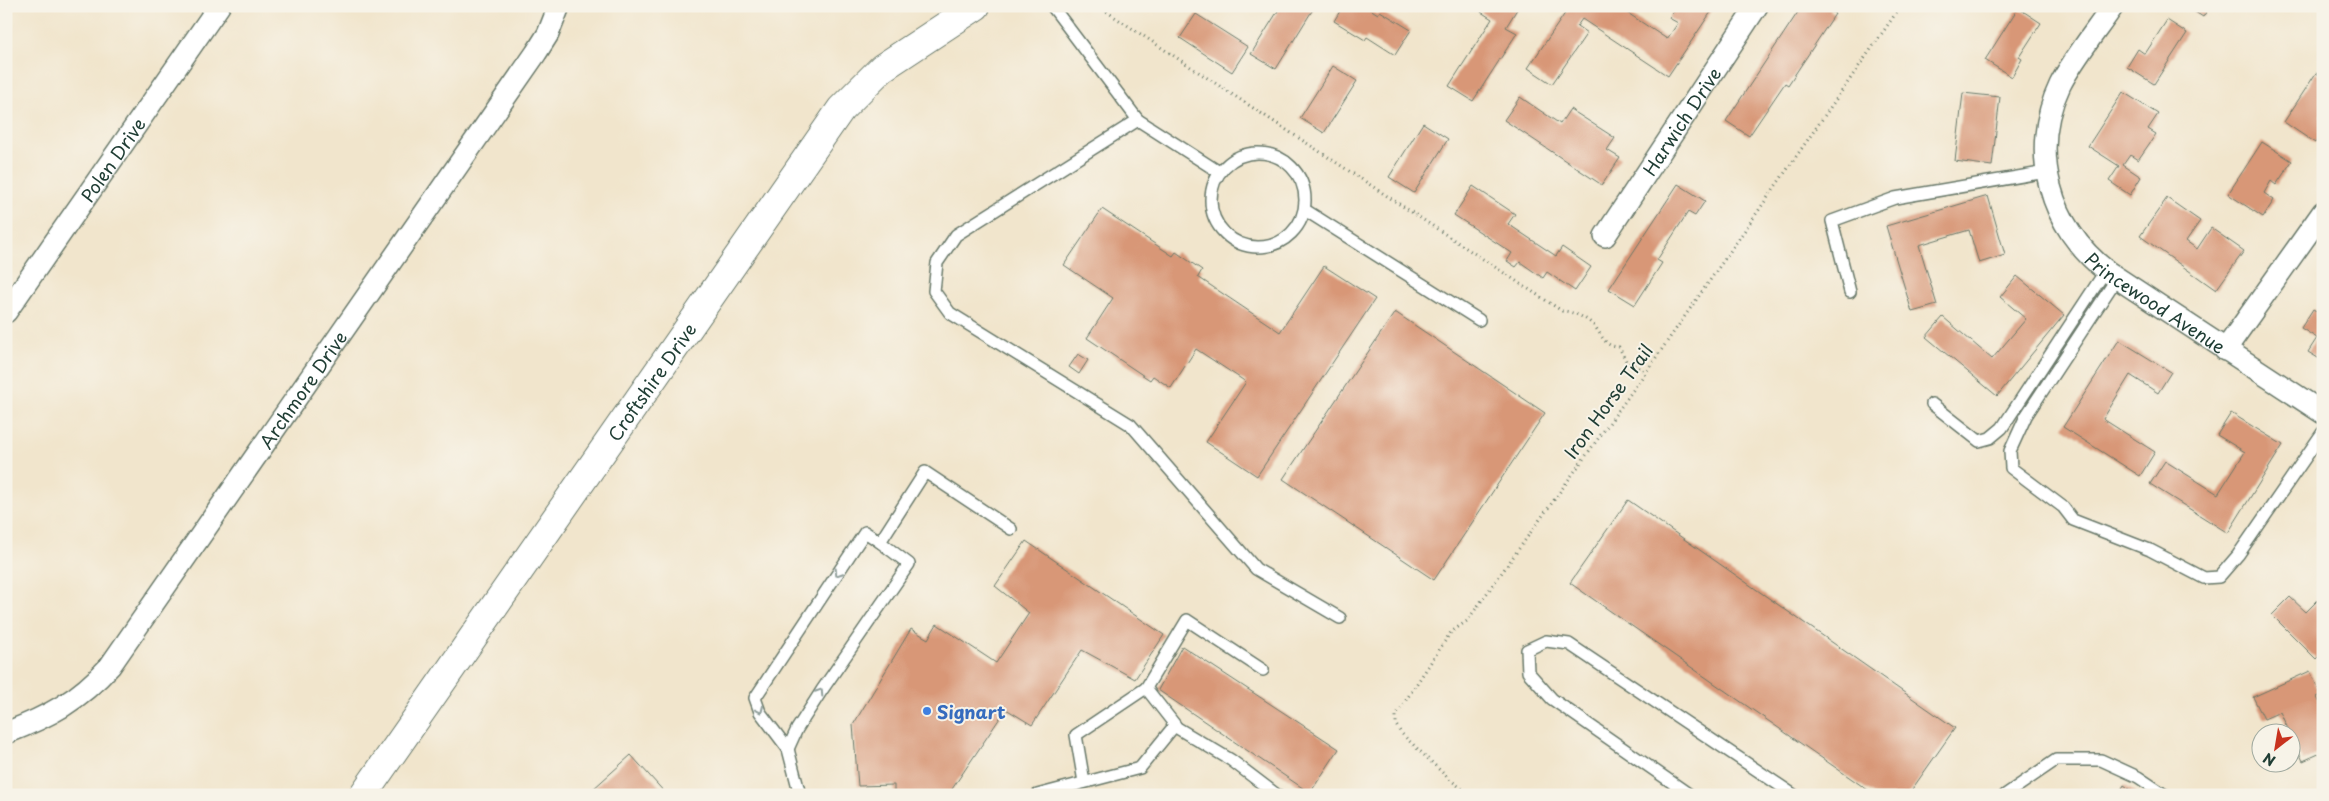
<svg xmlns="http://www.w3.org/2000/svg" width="2329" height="801" font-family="'Playpen Sans',sans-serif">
<rect width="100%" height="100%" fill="#f7f3e8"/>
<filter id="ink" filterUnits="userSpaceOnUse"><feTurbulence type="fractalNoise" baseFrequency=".02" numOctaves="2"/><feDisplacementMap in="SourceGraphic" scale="10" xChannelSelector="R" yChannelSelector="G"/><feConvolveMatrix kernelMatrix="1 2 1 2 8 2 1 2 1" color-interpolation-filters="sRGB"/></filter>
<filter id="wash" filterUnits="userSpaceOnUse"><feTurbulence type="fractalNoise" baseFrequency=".0096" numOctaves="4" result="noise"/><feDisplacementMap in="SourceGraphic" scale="20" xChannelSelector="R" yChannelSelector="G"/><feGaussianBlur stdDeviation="1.12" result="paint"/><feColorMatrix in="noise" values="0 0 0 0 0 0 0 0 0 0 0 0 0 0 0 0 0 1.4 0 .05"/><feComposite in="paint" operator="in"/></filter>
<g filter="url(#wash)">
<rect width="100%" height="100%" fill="#f1e5cc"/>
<g id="blocks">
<!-- building -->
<g fill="#d89777">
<path d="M 1281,6 L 1315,6 L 1276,69 L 1251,54 Z"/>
<path d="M 1343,6 L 1365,6 L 1378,14 L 1380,11 L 1411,30 L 1395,55 L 1367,37 L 1365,40 L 1334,21 Z"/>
<path d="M 1484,6 L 1519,6 L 1506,27 L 1517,33 L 1473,101 L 1449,86 L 1492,19 L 1481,12 Z"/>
<path d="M 1570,6 L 1582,6 L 1586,9 L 1587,6 L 1617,6 L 1667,39 L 1678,23 L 1669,18 L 1677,6 L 1715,6 L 1668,76 L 1582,19 L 1577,26 L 1587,33 L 1552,84 L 1528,68 Z"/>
<path d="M 1802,6 L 1833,6 L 1830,10 L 1835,14 L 1788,85 L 1785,83 L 1749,136 L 1726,121 Z"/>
<path d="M 2186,6 L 2210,6 L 2203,17 Z"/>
<path d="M 2018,8 L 2041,23 L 2019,57 L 2022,59 L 2012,77 L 1985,60 Z"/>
<path d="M 1196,14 L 1248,47 L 1232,72 L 1180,38 Z"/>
<path d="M 2167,20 L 2187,33 L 2154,84 L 2127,67 L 2138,49 L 2145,54 Z"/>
<path d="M 1333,66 L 1357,81 L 1324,133 L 1300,118 Z"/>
<path d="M 2316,73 L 2323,77 L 2323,113 L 2320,117 L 2323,118 L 2323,131 L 2315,143 L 2284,122 Z"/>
<path d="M 2123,92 L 2158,114 L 2148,129 L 2156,134 L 2138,160 L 2130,155 L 2123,165 L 2141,177 L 2130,195 L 2109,181 L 2119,166 L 2088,146 Z"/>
<path d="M 1963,93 L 2000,97 L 1992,166 L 1955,161 Z"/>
<path d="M 1520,97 L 1560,124 L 1570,109 L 1615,138 L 1607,150 L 1620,158 L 1602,185 L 1504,120 Z"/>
<path d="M 1423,123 L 1448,139 L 1414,193 L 1389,177 Z"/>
<path d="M 2262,142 L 2292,161 L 2276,185 L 2271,181 L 2264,193 L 2274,200 L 2263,217 L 2228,194 Z"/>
<path d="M 1678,184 L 1705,201 L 1695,216 L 1688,212 L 1657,260 L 1662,263 L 1635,305 L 1609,289 Z"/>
<path d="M 1473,186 L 1515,214 L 1508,224 L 1556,256 L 1562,247 L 1591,267 L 1575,291 L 1547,272 L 1543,278 L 1520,262 L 1516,267 L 1507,261 L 1512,253 L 1454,215 Z"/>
<path d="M 1988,196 L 2005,255 L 1979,263 L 1969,230 L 1919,245 L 1937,305 L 1912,312 L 1886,226 Z"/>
<path d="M 2167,198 L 2200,221 L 2186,241 L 2197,249 L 2211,228 L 2244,251 L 2216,290 L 2140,236 Z"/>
<path d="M 1102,209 L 1173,256 L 1176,252 L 1202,270 L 1198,277 L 1280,332 L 1324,266 L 1375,299 L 1257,476 L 1206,442 L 1246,382 L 1196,349 L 1171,388 L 1153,376 L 1150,380 L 1087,338 L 1113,298 L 1064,265 Z"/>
<path d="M 2017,276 L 2064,315 L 1997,396 L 1926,337 L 1943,317 L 1992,359 L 2026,319 L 2000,297 Z"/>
<path d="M 2313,309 L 2323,315 L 2323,361 L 2308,352 L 2317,338 L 2301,328 Z"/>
<path d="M 1395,312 L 1545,413 L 1434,580 L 1283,479 Z"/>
<path d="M 2119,340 L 2171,372 L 2158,393 L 2130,375 L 2103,419 L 2155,452 L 2140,476 L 2063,427 Z"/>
<path d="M 1078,354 L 1088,360 L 1079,374 L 1069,367 Z"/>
<path d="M 2231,413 L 2283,445 L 2228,533 L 2150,484 L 2165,461 L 2218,494 L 2245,452 L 2217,435 Z"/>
<path d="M 1628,500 L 1955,728 L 1908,795 L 1875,795 L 1570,583 Z"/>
<path d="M 1026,541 L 1164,635 L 1135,679 L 1082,650 L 1032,725 L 1006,709 L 948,795 L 894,795 L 894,785 L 858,786 L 853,725 L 911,629 L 928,639 L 937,624 L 996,663 L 1029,613 L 995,586 Z"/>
<path d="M 2323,595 L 2323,652 L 2316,659 L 2272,615 L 2290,597 L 2306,612 Z"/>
<path d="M 1182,646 L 1339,749 L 1310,793 L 1158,690 Z"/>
<path d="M 2310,671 L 2321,695 L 2317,697 L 2323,710 L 2323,752 L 2303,761 L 2280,712 L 2264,719 L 2253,697 Z"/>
<path d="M 631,755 L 667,795 L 597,795 L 592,790 Z"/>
<path d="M 2124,785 L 2138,795 L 2118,795 Z"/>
</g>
</g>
</g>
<g filter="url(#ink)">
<use href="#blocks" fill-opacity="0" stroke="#687869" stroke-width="1"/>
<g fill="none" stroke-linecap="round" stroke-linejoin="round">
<!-- service casing -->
<g stroke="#687869" stroke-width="14">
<g id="service">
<path d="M 1052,6 L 1138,120 L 1219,172"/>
<path d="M 1138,120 L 956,235 L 937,263 L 934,291 L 950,313 L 1131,425 L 1256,569 L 1340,618"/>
<circle cx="1258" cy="200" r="47"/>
<path d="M 1305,210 L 1479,320"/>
<path d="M 2117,278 L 2026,416 L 2010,451 L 2011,468 L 2063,507 L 2073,520 L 2150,550 L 2204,578 L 2219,577 L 2238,555 L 2323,432"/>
<path d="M 1850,292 L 1832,221 L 1895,198 L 2046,172"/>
<path d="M 1932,404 L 1979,441 L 1990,438 L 2002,428 L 2106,270"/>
<path d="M 1174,726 L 1231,760 L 1277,795"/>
<path d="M 788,749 L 797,729 L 822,690 L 909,564 L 880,542 L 925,472 L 1011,529"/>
<path d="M 1084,782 L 1076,735 L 1146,688"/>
<path d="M 800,795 L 788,749 L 760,712 L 755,698 L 865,532 L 880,542"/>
<path d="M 1037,795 L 1140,768 L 1175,725 L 1146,688 L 1187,620 L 1263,670"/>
<path d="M 1690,795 L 1552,699 L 1528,672 L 1527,650 L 1546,641 L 1569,644 L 1794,795"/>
<path d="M 2005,795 L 2056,760 L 2101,760 L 2138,777 L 2165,795"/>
</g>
</g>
<!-- minor casing -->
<g stroke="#687869" stroke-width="24">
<g id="minor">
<path id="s1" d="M 2113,6 C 2096,31 2073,59 2060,85 C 2028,152 2050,228 2108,272 L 2323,413"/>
<path id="s2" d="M 1605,236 L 1757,6"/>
<path id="s3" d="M 6,312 L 219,6"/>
<path d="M 2225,350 L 2323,212"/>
<path id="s4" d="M 6,733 C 50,716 78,701 110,666 L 536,53 L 548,34 L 559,6"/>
</g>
</g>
<!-- tertiary casing -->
<g stroke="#687869" stroke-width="30">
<g id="tertiary">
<path id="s5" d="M 363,795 L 841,109 L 882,68 L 976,6"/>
</g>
</g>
<!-- path -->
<g stroke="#687869" stroke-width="3" stroke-dasharray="1 4" stroke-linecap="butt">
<path d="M 1098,6 L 1562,311 C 1573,311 1589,319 1596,328 C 1603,338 1606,347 1619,347 L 1626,361 L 1646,372"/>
<path d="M 1470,795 L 1448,778 L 1401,733 L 1396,725 L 1396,715 L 1451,632 L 1467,621 L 1646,372 L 1901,6"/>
</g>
<!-- service -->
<use href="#service" stroke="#fff" stroke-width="11"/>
<!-- minor -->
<use href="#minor" stroke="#fff" stroke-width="21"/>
<!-- tertiary -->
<use href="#tertiary" stroke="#fff" stroke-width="28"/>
</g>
<!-- one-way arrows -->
<defs><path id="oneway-chevron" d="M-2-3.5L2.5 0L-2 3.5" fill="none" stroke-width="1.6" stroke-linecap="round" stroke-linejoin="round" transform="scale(1.25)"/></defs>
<g stroke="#8f9e9a">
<use href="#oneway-chevron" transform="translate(838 573) rotate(123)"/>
<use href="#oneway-chevron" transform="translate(820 692) rotate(-57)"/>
<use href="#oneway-chevron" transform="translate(760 710) rotate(65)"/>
</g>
</g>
<!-- markers -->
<circle fill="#3f7fe0" stroke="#f7f3e8" stroke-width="2" cx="927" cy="711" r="5"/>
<g text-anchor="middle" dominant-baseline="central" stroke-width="4" stroke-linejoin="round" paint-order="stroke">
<!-- street labels -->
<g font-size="18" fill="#1f3d34" stroke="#f7f3e8">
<text stroke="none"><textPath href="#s2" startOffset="138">Harwich Drive</textPath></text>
<text stroke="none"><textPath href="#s3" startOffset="186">Polen Drive</textPath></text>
<text stroke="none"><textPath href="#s1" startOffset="361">Princewood Avenue</textPath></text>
<text stroke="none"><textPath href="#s5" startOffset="504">Croftshire Drive</textPath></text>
<text stroke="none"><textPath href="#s4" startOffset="462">Archmore Drive</textPath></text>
<text transform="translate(1608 401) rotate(-54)">Iron Horse Trail</text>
</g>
<!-- shop labels -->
<g font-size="18" font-weight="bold" fill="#366cbe" stroke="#f7f3e8" text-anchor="start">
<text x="937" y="711">Signart</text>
</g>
</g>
<!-- margin -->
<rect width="2329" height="801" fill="none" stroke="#f7f3e8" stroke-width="25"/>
<!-- north arrow -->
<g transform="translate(2276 748) rotate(211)"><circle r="24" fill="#f7f3e8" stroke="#a1aaa0"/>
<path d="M0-4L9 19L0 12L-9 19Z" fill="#c8321e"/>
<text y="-8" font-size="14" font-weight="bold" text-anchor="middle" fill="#1f3d34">N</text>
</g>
</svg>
